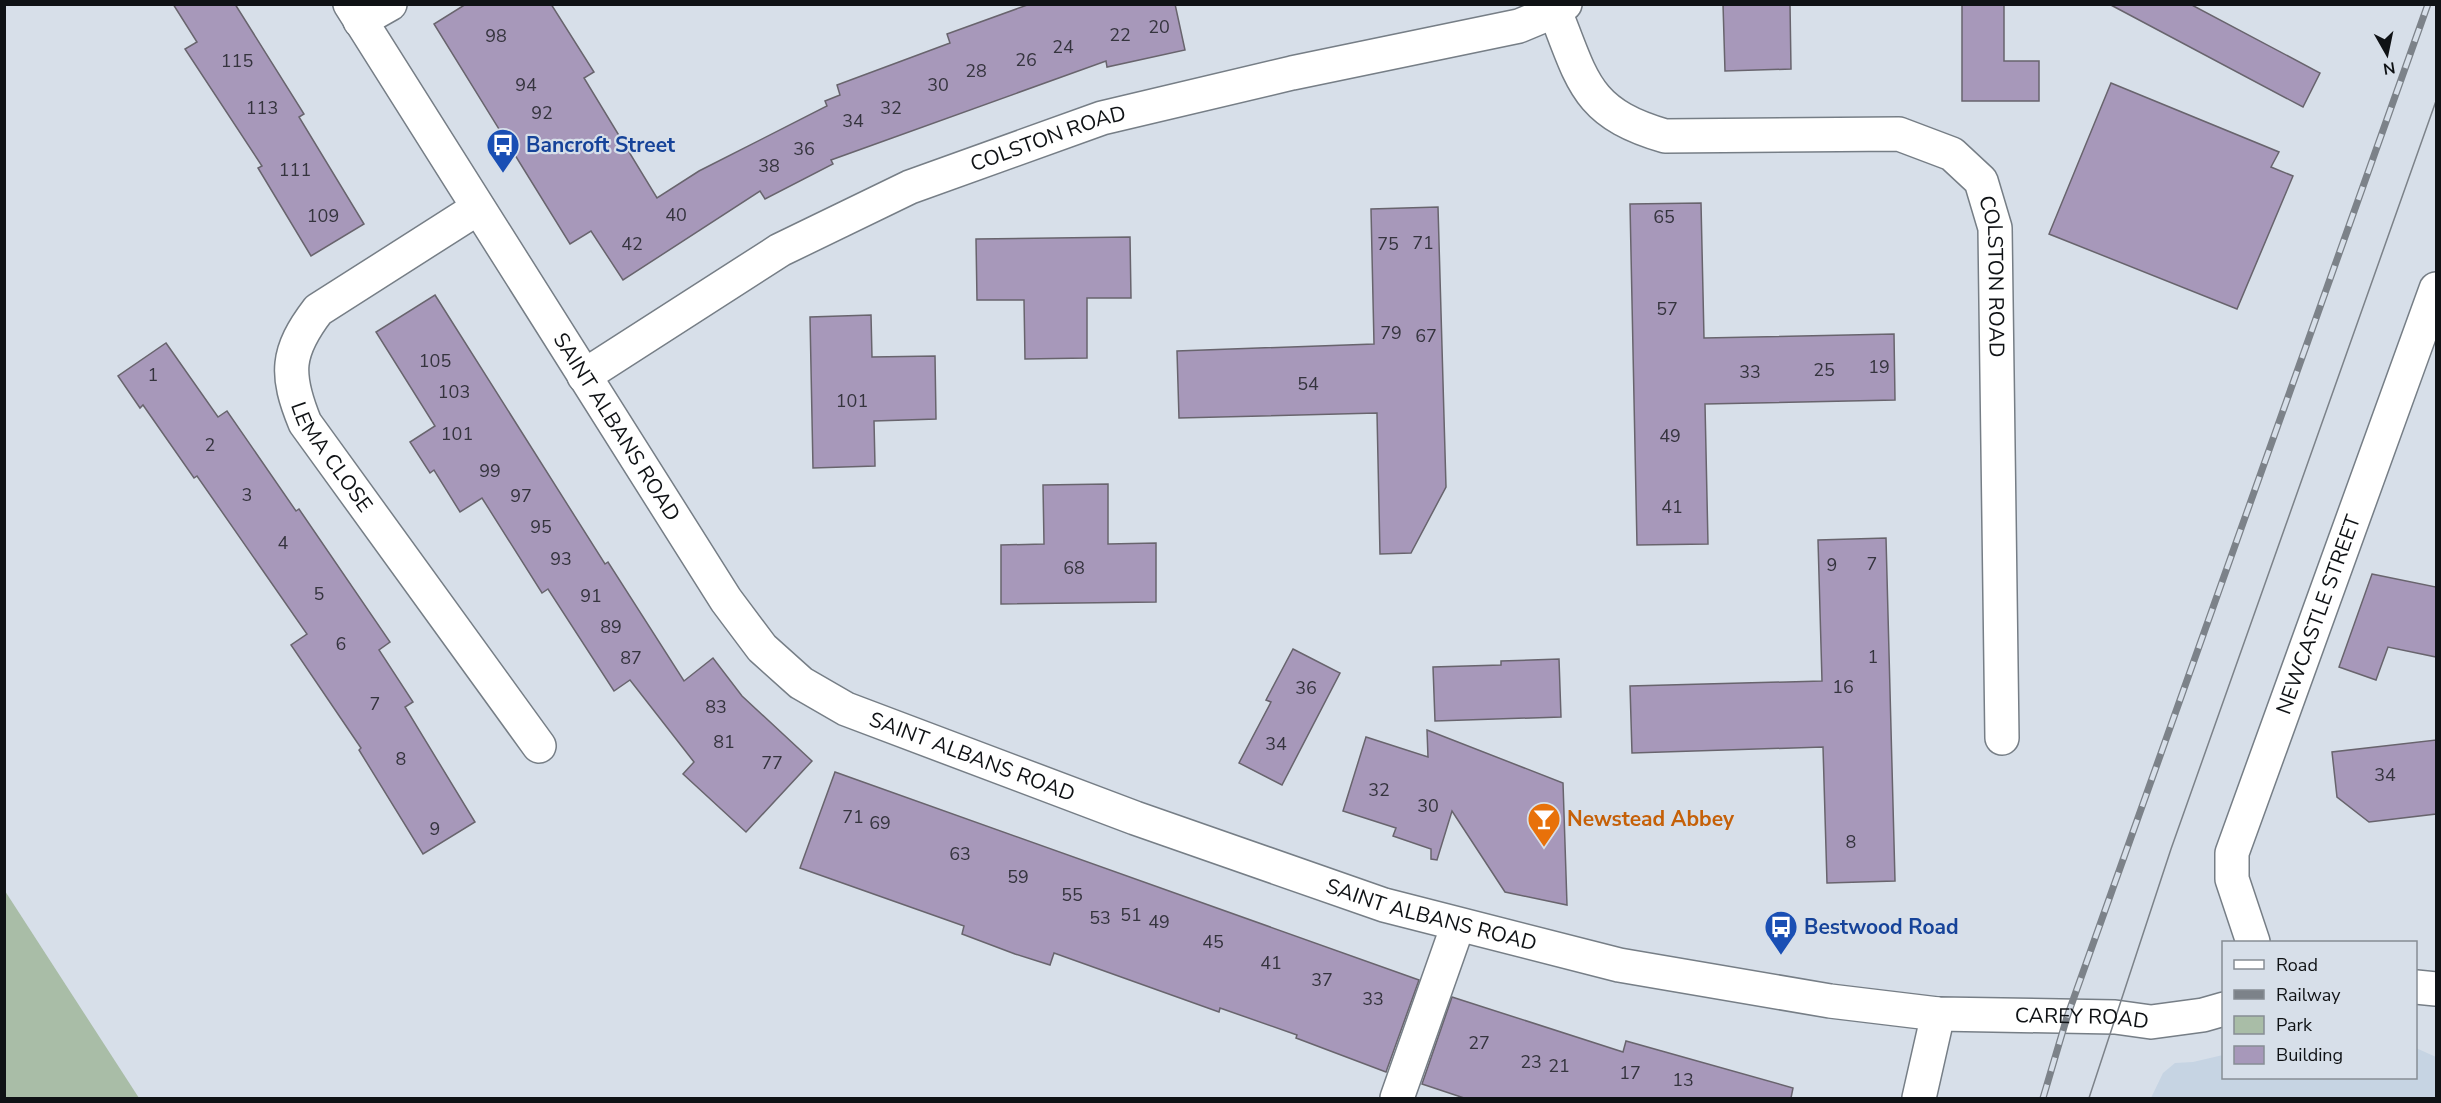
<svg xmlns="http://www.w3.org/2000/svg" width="2441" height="1103" font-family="'Nunito Sans',sans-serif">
<rect width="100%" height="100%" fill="#d7dfe9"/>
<!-- built -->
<path fill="#c6d4e3" d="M 2416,1048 L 2436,1057 L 2436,1098 L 2151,1098 L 2163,1073 L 2175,1063 L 2193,1062 L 2223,1055 L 2224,1078 L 2416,1078 Z"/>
<!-- green -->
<path fill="#a9bda7" d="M 4,891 L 5,891 L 139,1098 L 5,1098 Z"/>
<!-- building -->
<g fill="#a798ba" stroke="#68646d" stroke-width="1.5">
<path d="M 173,4 L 235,4 L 304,114 L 299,117 L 364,224 L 311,256 L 258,168 L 262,166 L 185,49 L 197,42 Z"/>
<path d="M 466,4 L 551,4 L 594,72 L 584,78 L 657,198 L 699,171 L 827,106 L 825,101 L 840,95 L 837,85 L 950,43 L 947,34 L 1030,4 L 1175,4 L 1185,50 L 1107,67 L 1106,61 L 831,160 L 833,164 L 765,199 L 760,191 L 623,280 L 591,231 L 570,244 L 434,24 Z"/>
<path d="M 1723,4 L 1790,4 L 1791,69 L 1725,71 Z"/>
<path d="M 1962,4 L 2004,4 L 2004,61 L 2039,61 L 2039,101 L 1962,101 Z"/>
<path d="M 2109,4 L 2190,4 L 2320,73 L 2303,107 Z"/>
<path d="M 2111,83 L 2279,152 L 2271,167 L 2293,176 L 2237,309 L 2049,234 Z"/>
<path d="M 1701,203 L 1704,338 L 1894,334 L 1895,400 L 1705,404 L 1708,544 L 1637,545 L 1630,204 Z"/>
<path d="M 1438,207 L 1446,487 L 1411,553 L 1380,554 L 1377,413 L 1179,418 L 1177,351 L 1374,344 L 1371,209 Z"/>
<path d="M 1130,237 L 1131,298 L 1087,298 L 1087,358 L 1025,359 L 1024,300 L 977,300 L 976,239 Z"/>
<path d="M 435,295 L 605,564 L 608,562 L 684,681 L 713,658 L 742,696 L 812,761 L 746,832 L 683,774 L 694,762 L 630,680 L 614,691 L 548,589 L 542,593 L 482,498 L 460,512 L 434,470 L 430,473 L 410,442 L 435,426 L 376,332 Z"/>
<path d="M 871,315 L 872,357 L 935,356 L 936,419 L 874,421 L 875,466 L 813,468 L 810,317 Z"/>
<path d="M 166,343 L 218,417 L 227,411 L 296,511 L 299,509 L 390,642 L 379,650 L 413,702 L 405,707 L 475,822 L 423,854 L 359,750 L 361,748 L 291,645 L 307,634 L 197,476 L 194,478 L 143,405 L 140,408 L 118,376 Z"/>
<path d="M 1108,484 L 1108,544 L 1156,543 L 1156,602 L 1001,604 L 1001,545 L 1044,544 L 1043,485 Z"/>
<path d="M 1886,538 L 1895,881 L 1827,883 L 1823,747 L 1632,753 L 1630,686 L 1822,681 L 1818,540 Z"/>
<path d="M 2372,574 L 2436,587 L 2436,657 L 2388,647 L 2376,680 L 2339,667 Z"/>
<path d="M 1293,649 L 1340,673 L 1282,785 L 1239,763 L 1271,702 L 1266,700 Z"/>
<path d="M 1559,659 L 1561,717 L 1435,721 L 1433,667 L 1501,665 L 1501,661 Z"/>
<path d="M 1427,730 L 1563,783 L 1567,905 L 1505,892 L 1452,811 L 1437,860 L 1431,859 L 1431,849 L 1393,836 L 1396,828 L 1343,811 L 1366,737 L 1428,757 Z"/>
<path d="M 2436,740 L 2436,814 L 2369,822 L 2337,797 L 2332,752 Z"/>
<path d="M 835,772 L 1419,980 L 1386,1072 L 1296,1038 L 1297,1035 L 1220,1008 L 1219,1012 L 1054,953 L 1050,965 L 1015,954 L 962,934 L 964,926 L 800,868 Z"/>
<path d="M 1452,997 L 1623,1052 L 1626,1041 L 1793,1088 L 1791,1098 L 1464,1098 L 1422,1084 Z"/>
</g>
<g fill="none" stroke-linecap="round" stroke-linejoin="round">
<!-- minor casing -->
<g stroke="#767e86" stroke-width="36">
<g id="minor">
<path id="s1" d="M 350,4 L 726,600 L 762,648 L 801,683 L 846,709 L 1135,818 L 1384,905 L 1619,965 L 1830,1001 L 1938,1014 L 2115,1017 L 2151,1022 L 2203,1015 L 2224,1009"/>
<path id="s2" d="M 1565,4 L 1555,11 C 1583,82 1586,113 1665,136 L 1899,134 L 1952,154 L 1981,181 L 1995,228 L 2002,738"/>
<path d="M 360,21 L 390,4"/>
<path id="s3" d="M 478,208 L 318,310 C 286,352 285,374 305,423 L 539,746"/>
<path id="s4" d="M 584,376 L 780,250 L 910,187 L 1102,118 L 1292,73 L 1519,26 L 1555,11"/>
<path id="s5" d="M 2253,942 L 2232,879 L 2232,853 L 2436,289"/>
<path d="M 2416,987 L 2436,989"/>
<path d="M 1397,1098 L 1458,925"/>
<path d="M 1919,1098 L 1938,1014"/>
</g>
</g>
<!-- minor -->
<use href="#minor" stroke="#fff" stroke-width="33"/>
<!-- tram -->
<path stroke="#7c8289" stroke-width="1.5" d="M 2089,1098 L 2171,849 L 2436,101"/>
<!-- rail casing -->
<g stroke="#7c8289" stroke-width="7">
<path id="rail" d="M 2043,1098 L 2067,1017 L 2428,4"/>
</g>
<!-- rail -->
<use href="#rail" stroke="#d7dfe9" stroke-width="4.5" stroke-dasharray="14" stroke-linecap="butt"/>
</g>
<!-- icons -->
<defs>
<g id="bus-pin" transform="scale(1.725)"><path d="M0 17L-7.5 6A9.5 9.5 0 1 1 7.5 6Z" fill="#1a4fb4" stroke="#d7dfe9"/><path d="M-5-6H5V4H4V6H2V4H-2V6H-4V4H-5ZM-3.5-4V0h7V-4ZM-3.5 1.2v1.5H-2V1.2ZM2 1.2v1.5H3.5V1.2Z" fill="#fff"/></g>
<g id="bar-pin" transform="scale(1.725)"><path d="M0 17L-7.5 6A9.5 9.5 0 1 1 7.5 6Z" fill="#e8710a" stroke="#d7dfe9"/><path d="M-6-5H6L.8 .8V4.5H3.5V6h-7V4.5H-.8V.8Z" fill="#fff"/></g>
</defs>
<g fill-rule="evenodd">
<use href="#bus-pin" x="503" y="145"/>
<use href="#bar-pin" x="1544" y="819"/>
<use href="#bus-pin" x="1781" y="927"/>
</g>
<g text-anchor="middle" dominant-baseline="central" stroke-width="4.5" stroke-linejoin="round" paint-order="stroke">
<!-- number labels -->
<g font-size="18" fill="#35343e">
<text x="1159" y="27">20</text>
<text x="1120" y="35">22</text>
<text x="496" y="36">98</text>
<text x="1063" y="47">24</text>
<text x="1026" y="60">26</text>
<text x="237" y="61">115</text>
<text x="976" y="71">28</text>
<text x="526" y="85">94</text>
<text x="938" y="85">30</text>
<text x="262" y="108">113</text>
<text x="891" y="108">32</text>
<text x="542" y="113">92</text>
<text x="853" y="121">34</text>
<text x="804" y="149">36</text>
<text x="769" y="166">38</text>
<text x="295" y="170">111</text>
<text x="676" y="215">40</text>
<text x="323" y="216">109</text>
<text x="1664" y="217">65</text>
<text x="1423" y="243">71</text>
<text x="632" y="244">42</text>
<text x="1388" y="244">75</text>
<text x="1667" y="309">57</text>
<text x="1391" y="333">79</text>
<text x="1426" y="336">67</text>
<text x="435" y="361">105</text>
<text x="1879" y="367">19</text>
<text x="1824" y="370">25</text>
<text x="1750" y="372">33</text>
<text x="153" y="375">1</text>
<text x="1308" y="384">54</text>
<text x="454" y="392">103</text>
<text x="852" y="401">101</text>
<text x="457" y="434">101</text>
<text x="1670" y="436">49</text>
<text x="210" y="445">2</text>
<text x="490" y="471">99</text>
<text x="247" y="495">3</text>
<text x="521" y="496">97</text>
<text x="1672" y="507">41</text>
<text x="541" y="527">95</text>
<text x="283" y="543">4</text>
<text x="561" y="559">93</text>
<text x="1872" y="564">7</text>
<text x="1832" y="565">9</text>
<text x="1074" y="568">68</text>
<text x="319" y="594">5</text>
<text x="591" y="596">91</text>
<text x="611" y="627">89</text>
<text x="341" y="644">6</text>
<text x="1873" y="657">1</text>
<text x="631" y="658">87</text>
<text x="1843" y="687">16</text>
<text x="1306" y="688">36</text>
<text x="375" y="704">7</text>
<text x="716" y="707">83</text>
<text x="724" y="742">81</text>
<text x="1276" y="744">34</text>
<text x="401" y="759">8</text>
<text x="772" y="763">77</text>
<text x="2385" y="775">34</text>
<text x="1379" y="790">32</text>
<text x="1428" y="806">30</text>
<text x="853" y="817">71</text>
<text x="880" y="823">69</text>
<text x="435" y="829">9</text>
<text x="1851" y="842">8</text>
<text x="960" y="854">63</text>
<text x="1018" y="877">59</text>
<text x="1072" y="895">55</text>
<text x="1131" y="915">51</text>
<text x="1100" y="918">53</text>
<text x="1159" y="922">49</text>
<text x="1213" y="942">45</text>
<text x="1271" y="963">41</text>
<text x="1322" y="980">37</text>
<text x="1373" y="999">33</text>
<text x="1479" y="1043">27</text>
<text x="1531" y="1062">23</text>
<text x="1559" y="1066">21</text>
<text x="1630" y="1073">17</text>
<text x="1683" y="1080">13</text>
</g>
<!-- street labels -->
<g font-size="21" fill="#0f1215" stroke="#d7dfe9">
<text stroke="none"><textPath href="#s4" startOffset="524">COLSTON ROAD</textPath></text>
<text stroke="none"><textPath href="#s2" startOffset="616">COLSTON ROAD</textPath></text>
<text stroke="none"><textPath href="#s1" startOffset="500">SAINT ALBANS ROAD</textPath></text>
<text stroke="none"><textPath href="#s3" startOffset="354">LEMA CLOSE</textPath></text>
<text stroke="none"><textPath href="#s5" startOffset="346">NEWCASTLE STREET</textPath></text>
<text stroke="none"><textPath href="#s1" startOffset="1004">SAINT ALBANS ROAD</textPath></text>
<text stroke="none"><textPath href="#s1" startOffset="1490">SAINT ALBANS ROAD</textPath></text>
<text stroke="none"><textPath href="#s1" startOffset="2151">CAREY ROAD</textPath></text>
</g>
<!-- transit labels -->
<g font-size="21" font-weight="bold" fill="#164399" stroke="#d7dfe9" text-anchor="start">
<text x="526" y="145">Bancroft Street</text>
<text x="1804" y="927">Bestwood Road</text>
</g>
<!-- food labels -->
<g font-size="21" font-weight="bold" fill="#c56008" stroke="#d7dfe9" text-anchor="start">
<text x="1567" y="819">Newstead Abbey</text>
</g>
</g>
<!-- border -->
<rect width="2441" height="1103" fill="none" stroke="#0f1215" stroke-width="12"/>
<!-- legend -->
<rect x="2222" y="941" width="195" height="138" fill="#d7dfe9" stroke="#878d94" stroke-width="1.5"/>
<rect x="2234" y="960" width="30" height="9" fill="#ffffff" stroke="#878d94" stroke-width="1.5"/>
<text x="2276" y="971" font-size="18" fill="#0f1215">Road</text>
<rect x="2234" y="990" width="30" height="9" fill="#7c8289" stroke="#878d94" stroke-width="1.5"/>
<text x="2276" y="1001" font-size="18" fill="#0f1215">Railway</text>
<rect x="2234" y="1016" width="30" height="18" fill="#a9bda7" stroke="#878d94" stroke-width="1.5"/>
<text x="2276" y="1031" font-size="18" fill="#0f1215">Park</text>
<rect x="2234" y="1046" width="30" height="18" fill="#a798ba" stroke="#878d94" stroke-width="1.5"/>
<text x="2276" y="1061" font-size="18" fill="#0f1215">Building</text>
<!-- north arrow -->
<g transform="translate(2387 54) rotate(171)" stroke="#d7dfe9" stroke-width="4.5" paint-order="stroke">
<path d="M0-4.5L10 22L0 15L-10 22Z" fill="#0f1215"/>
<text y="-9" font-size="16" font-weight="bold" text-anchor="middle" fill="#0f1215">N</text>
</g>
</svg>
